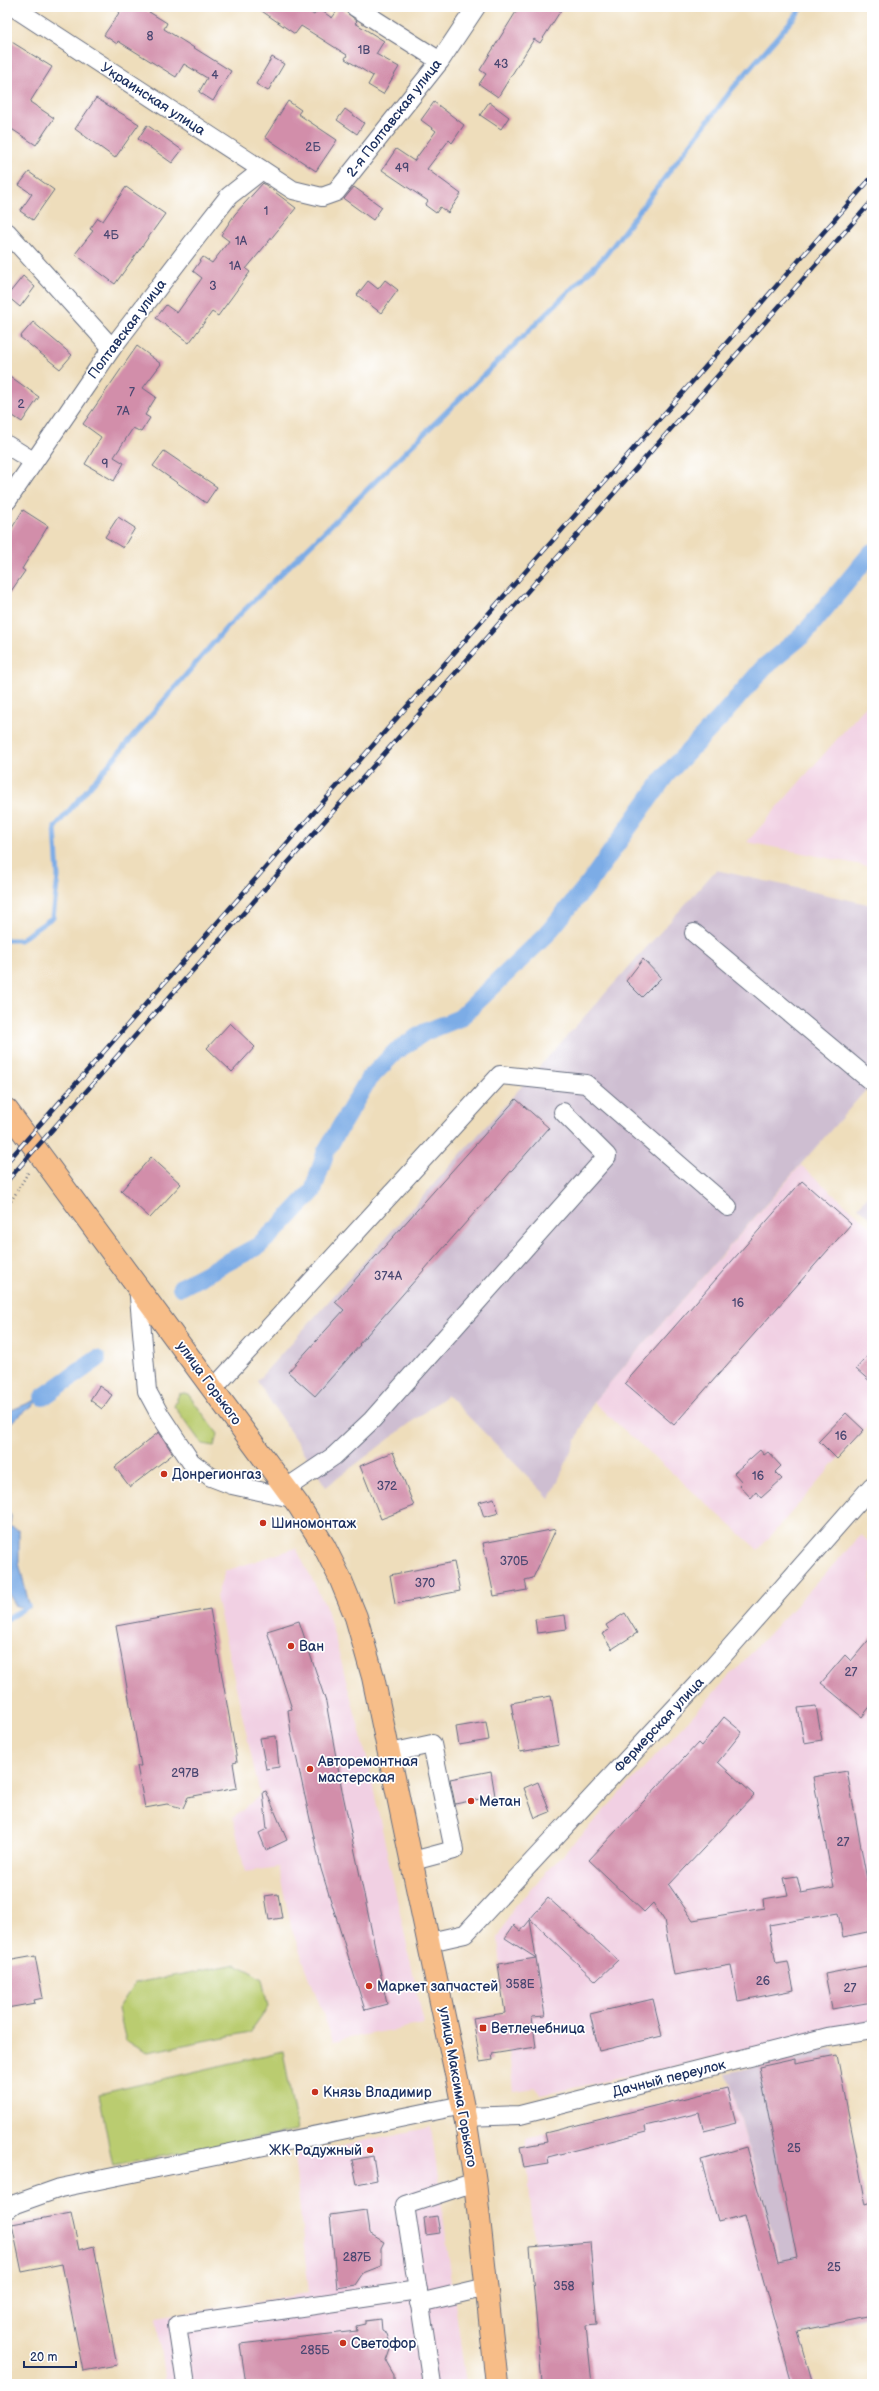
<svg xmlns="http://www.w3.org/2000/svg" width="879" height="2391" font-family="'Balsamiq Sans',sans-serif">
<rect width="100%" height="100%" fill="#fff"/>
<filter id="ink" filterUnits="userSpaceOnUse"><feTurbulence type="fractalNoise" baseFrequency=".025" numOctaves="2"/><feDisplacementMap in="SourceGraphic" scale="8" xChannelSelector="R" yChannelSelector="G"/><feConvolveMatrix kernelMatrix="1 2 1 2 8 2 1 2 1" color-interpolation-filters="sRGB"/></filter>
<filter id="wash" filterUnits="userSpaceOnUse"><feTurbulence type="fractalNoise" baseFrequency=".012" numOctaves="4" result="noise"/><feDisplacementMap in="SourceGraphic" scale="16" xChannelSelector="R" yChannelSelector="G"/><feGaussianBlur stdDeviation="0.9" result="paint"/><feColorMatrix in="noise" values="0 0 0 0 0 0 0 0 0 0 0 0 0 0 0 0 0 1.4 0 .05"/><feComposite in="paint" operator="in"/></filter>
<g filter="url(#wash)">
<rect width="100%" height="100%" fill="#edb"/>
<!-- built -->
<g fill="#f1d0e3">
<path d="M 872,699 L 872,867 L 747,842 Z"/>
<path d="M 801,1165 L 872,1228 L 872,1421 L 758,1550 L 593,1402 Z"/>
<path d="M 861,1535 L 872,1545 L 872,2022 L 542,2095 L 536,2088 L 513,2091 L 498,1938 L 514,1907 Z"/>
<path d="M 296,1548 L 327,1609 L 365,1750 L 424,2024 L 333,2041 L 292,1930 L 278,1867 L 245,1872 L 233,1818 L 260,1795 L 216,1597 L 225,1571 Z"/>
<path d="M 731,2085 L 814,2384 L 546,2384 L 525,2138 Z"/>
<path d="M 431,2127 L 466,2384 L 165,2384 L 156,2318 L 309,2293 L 294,2155 Z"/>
</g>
<!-- industrial -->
<g fill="#cebed1">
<path d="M 716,870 L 872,905 L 872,1083 L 593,1402 L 550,1499 L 447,1395 L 326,1487 L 257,1381 Z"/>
<path d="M 872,1192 L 872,1219 L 858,1207 Z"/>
<path d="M 833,2049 L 867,2204 L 872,2203 L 872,2317 L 801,2334 L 731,2085 L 726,2073 Z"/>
</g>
<!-- green -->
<g fill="#bacc70" stroke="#6a7e67">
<path d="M 184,1393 L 188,1394 L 218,1434 L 214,1446 L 202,1444 L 174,1406 L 179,1394 Z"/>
<path d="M 237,1964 L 262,1979 L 268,2007 L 250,2032 L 148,2052 L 126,2041 L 118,2009 L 135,1983 Z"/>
<path d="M 283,2051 L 297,2130 L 113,2166 L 99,2094 Z"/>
</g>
<!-- water -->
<g fill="#7bace6" stroke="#4b6ea2">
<path d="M 43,1397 L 7,1426 L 7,1412 Z"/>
<path d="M 7,1509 L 11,1516 L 10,1526 L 19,1531 L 19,1563 L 30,1608 L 16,1606 L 7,1591 Z"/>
</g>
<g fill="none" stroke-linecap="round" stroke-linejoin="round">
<!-- stream -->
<g stroke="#7bace6" stroke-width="5">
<path d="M 7,940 L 20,940 L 53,917 L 58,877 L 55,827 L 227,627 L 605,256 L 733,88 L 803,7"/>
<path d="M 7,1619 L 28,1606"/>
</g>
<!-- canal -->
<g stroke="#7bace6" stroke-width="18">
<path d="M 181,1287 L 258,1246 L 281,1225 L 313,1191 L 326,1151 L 368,1080 L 396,1051 L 425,1032 L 460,1018 L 546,935 L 589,883 L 666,775 L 720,718 L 764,667 L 803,635 L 872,552"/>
<path d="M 43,1397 L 97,1359"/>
</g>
</g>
<g id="blocks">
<!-- building -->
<g fill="#d28eaa">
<path d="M 123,7 L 141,7 L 167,23 L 164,29 L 231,71 L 213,101 L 199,92 L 207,78 L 184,64 L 176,77 L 118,41 L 117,44 L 104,35 Z"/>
<path d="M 256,7 L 302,7 L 314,15 L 319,9 L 332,18 L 340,7 L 357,21 L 355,23 L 384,41 L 376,54 L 399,67 L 383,94 L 368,85 L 373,76 L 345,59 L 347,55 L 301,26 L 295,34 Z"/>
<path d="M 519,7 L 563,7 L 540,43 L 534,39 L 498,97 L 479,84 L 486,74 L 480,70 Z"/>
<path d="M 7,39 L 52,67 L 30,102 L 54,118 L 36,145 L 7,126 Z"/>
<path d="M 272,57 L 284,64 L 268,91 L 256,84 Z"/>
<path d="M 96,98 L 139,124 L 115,158 L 75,129 Z"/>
<path d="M 288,101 L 301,110 L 298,114 L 337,140 L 316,171 L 265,137 Z"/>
<path d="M 434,102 L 464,125 L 452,143 L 449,140 L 427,169 L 461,194 L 448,213 L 440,207 L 436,213 L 425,205 L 428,201 L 382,170 L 396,149 L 414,161 L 436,131 L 421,120 Z"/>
<path d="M 489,102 L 509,117 L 501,129 L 480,115 Z"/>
<path d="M 345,109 L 364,123 L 357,134 L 337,120 Z"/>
<path d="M 147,125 L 182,150 L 172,163 L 138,139 Z"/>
<path d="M 29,172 L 54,190 L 33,220 L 20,211 L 32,194 L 19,185 Z"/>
<path d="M 263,183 L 296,208 L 246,269 L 250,272 L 218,316 L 212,312 L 189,343 L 156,318 L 166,305 L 177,313 L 202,278 L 193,271 L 203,257 L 212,263 L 229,241 L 221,235 L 235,214 Z"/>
<path d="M 126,187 L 165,214 L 115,284 L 75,254 L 93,231 L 90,229 L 98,218 L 103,221 Z"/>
<path d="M 354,187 L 382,207 L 373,220 L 344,199 Z"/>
<path d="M 23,276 L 35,287 L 20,307 L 7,296 Z"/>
<path d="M 385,280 L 398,290 L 381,313 L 357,295 L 368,281 L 378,289 Z"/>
<path d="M 33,322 L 72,355 L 60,369 L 20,337 Z"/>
<path d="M 137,346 L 161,364 L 143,388 L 156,397 L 145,415 L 150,418 L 141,432 L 133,428 L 114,457 L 124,463 L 114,481 L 85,464 L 101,437 L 83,424 Z"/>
<path d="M 7,374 L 39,397 L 22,422 L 7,412 Z"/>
<path d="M 164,451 L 217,487 L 206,503 L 153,466 Z"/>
<path d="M 23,510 L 48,526 L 22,569 L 25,571 L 7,597 L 7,536 Z"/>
<path d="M 118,517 L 135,528 L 123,548 L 105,537 Z"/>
<path d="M 643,959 L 661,978 L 642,997 L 626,981 Z"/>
<path d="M 230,1023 L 255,1047 L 232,1072 L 207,1048 Z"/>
<path d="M 516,1099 L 549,1128 L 359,1344 L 360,1345 L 315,1396 L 288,1372 L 344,1310 L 335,1302 Z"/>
<path d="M 151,1157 L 181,1184 L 150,1218 L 121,1191 Z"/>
<path d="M 802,1181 L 851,1224 L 674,1425 L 625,1383 Z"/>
<path d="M 872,1351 L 872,1383 L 856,1369 Z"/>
<path d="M 99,1386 L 112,1395 L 102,1409 L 90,1400 Z"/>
<path d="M 846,1413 L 864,1430 L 837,1459 L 819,1441 Z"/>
<path d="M 159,1432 L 173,1454 L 130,1487 L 115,1467 Z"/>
<path d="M 760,1450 L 764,1455 L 768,1452 L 781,1466 L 775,1472 L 782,1479 L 761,1498 L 756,1492 L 751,1498 L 739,1485 L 742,1482 L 734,1473 Z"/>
<path d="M 393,1452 L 414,1506 L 381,1519 L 360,1466 Z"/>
<path d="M 494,1498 L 499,1513 L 484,1517 L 479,1502 Z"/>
<path d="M 556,1529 L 533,1578 L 525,1580 L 527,1590 L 494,1596 L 483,1543 Z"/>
<path d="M 454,1562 L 460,1591 L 395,1604 L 390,1575 Z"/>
<path d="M 210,1609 L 236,1755 L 237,1762 L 233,1763 L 237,1788 L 188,1797 L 183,1808 L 167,1804 L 145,1808 L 137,1766 L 141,1766 L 116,1626 Z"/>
<path d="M 625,1613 L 637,1633 L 612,1649 L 602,1634 L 609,1630 L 606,1625 Z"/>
<path d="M 565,1615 L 567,1629 L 537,1633 L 535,1619 Z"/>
<path d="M 299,1621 L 326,1702 L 342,1790 L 387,2004 L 365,2010 L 321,1869 L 291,1733 L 288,1710 L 292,1709 L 267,1631 Z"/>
<path d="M 872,1636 L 872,1704 L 862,1717 L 821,1683 L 845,1655 L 851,1661 Z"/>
<path d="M 551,1696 L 559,1745 L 520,1752 L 511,1703 Z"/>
<path d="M 816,1706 L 822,1740 L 804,1743 L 798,1708 Z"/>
<path d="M 724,1717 L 742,1732 L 718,1762 L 754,1795 L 669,1885 L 693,1920 L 764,1908 L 763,1899 L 788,1895 L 784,1878 L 797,1876 L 801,1893 L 834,1887 L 813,1777 L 847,1771 L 872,1907 L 872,1931 L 843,1937 L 838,1913 L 769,1925 L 776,1964 L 788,1962 L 794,1990 L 738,2001 L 731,1965 L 674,1975 L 664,1920 L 653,1903 L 644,1912 L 589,1860 L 698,1743 L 701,1746 Z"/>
<path d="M 486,1722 L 489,1740 L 459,1745 L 456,1727 Z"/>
<path d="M 276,1736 L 279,1767 L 266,1769 L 260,1738 Z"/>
<path d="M 491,1771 L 495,1796 L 455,1804 L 450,1779 Z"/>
<path d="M 538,1782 L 550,1812 L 535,1818 L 524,1788 Z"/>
<path d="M 266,1791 L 287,1840 L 266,1850 L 259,1833 L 267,1829 L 263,1792 Z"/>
<path d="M 278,1894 L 282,1918 L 269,1920 L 265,1896 Z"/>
<path d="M 548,1898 L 618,1960 L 596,1981 L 530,1919 Z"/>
<path d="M 530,1920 L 545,2016 L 532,2017 L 536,2047 L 492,2054 L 493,2060 L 480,2062 L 473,2018 L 505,2013 L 498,1964 L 536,1958 L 505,1938 L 514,1925 L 521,1931 Z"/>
<path d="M 35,1956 L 43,1998 L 34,2000 L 35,2003 L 7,2008 L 7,1961 Z"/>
<path d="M 872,1965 L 872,2002 L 832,2009 L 825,1974 Z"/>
<path d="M 653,1999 L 662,2036 L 599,2051 L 590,2014 Z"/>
<path d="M 837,2055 L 866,2204 L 872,2202 L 872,2316 L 798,2331 L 813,2384 L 792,2384 L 745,2215 L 718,2222 L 701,2160 L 746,2147 L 778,2262 L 797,2258 L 759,2067 L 795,2059 L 795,2063 Z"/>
<path d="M 727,2088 L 736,2123 L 704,2131 L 699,2113 L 645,2126 L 646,2132 L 548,2157 L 549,2164 L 524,2168 L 520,2147 L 547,2142 L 545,2133 Z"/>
<path d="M 373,2156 L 377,2180 L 357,2184 L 352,2160 Z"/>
<path d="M 366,2210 L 369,2233 L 384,2242 L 381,2248 L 381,2266 L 363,2273 L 355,2285 L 337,2288 L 330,2215 Z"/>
<path d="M 71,2213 L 79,2250 L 94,2246 L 117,2365 L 83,2371 L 62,2264 L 22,2272 L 12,2224 Z"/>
<path d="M 437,2216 L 440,2233 L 426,2235 L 424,2218 Z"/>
<path d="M 590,2242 L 597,2325 L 586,2326 L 592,2384 L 542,2384 L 530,2247 Z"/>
<path d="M 381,2319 L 382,2331 L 387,2334 L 391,2347 L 386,2361 L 394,2375 L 394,2384 L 246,2384 L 240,2344 L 357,2331 L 356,2326 L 365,2324 L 365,2321 Z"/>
</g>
</g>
</g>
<g filter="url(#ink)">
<use href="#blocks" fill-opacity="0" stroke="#656c7f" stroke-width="1"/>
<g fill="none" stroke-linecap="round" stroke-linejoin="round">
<!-- minor casing -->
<g stroke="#656c7f" stroke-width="20">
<g id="minor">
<path d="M 13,7 L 293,190 L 322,197 L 336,192 L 440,61 L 476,7"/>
<path d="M 355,7 L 440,61"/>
<path d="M 7,232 L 112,348"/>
<path d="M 7,445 L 33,461"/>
<path d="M 7,501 L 112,348 L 200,233 L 229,196 L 262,170"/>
<path d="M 694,933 L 872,1082"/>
<path d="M 138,1285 L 147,1391 L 160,1415 L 191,1462 L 211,1477 L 232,1485 L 292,1498"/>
<path d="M 213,1389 L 500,1075 L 586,1084 L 728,1207"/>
<path d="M 285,1489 L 334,1456 L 372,1420 L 607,1156 L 563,1112"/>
<path d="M 390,1753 L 432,1744 L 454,1850 L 413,1861"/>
<path d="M 430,1942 L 465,1934 L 712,1668 L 872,1486"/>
<path d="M 465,2117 L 520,2115 L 828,2037 L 872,2030"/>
<path d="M 7,2210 L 15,2204 L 60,2188 L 463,2105"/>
<path d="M 419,2303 L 487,2287"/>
<path d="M 186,2384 L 177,2325 L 418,2290"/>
<path d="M 432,2384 L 405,2205 L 475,2182"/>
</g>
</g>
<!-- major casing -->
<g stroke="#656c7f" stroke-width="24">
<path id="major" d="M 7,1110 L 299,1506 L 324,1546 L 340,1578 L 356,1617 L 373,1677 L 465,2117 L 475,2182 L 497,2384"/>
</g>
<!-- path -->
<path stroke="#656c7f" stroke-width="2.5" stroke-dasharray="1 3" stroke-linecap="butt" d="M 7,1208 L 29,1171"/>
<!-- minor -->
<use href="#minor" stroke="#fff" stroke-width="18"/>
<!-- major -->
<use href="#major" stroke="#f7bd88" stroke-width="22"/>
<!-- rail casing -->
<g stroke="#1b2f5e" stroke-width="4.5">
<g id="rail">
<path d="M 7,1162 L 872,177"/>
<path d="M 7,1181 L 872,201"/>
</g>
</g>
<!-- rail -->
<use href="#rail" stroke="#fff" stroke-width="3" stroke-dasharray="9" stroke-linecap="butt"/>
</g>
</g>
<!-- markers -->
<g fill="#c8321e" stroke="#fff" stroke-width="1.5">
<circle cx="164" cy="1474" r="4"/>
<circle cx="263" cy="1523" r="4"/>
<circle cx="291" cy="1646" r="4"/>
<circle cx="310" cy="1769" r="4"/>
<circle cx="471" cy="1801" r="4"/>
<circle cx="369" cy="1986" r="4"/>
<rect x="479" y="2024" width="8" height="8" rx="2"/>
<circle cx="315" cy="2092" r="4"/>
<circle cx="370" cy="2150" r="4"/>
<circle cx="343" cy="2343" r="4"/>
</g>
<g text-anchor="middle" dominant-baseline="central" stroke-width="3.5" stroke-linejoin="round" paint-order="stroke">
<!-- number labels -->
<g font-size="12" fill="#494771">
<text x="150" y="36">8</text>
<text x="364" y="50">1В</text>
<text x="501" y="64">43</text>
<text x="215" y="75">4</text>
<text x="313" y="147">2Б</text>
<text x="402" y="168">49</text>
<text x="266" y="211">1</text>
<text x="111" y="235">4Б</text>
<text x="241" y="241">1А</text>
<text x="235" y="266">1А</text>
<text x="213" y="286">3</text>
<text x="132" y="392">7</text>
<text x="21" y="404">2</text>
<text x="123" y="411">7А</text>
<text x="105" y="464">9</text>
<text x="388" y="1276">374А</text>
<text x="738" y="1303">16</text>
<text x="841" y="1436">16</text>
<text x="758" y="1476">16</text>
<text x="387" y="1486">372</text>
<text x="514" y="1561">370Б</text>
<text x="425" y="1583">370</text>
<text x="851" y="1672">27</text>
<text x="185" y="1773">297В</text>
<text x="843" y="1842">27</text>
<text x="763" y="1981">26</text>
<text x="520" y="1984">358Е</text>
<text x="850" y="1988">27</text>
<text x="794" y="2148">25</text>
<text x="357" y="2257">287Б</text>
<text x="834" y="2267">25</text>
<text x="564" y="2286">358</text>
<text x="315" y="2350">285Б</text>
</g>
<!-- street labels -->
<g font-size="14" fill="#1b2f5e" stroke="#fff">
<text transform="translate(153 99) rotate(33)">Украинская улица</text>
<text transform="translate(394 118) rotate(-52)">2-я Полтавская улица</text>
<text transform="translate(127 329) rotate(-53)">Полтавская улица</text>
<text transform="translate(209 1383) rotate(54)">улица Горького</text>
<text transform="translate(659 1725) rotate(-47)">Фермерская улица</text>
<text transform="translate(669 2078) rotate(-14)">Дачный переулок</text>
<text transform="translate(458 2087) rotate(80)">улица Максима Горького</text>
</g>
<!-- poi labels -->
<g font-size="14" fill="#1b2f5e" stroke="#fff" text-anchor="start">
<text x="172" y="1474">Донрегионгаз</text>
<text x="271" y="1523">Шиномонтаж</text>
<text x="299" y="1646">Ван</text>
<text x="318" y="1761">Авторемонтная<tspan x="318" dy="16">мастерская</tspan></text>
<text x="479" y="1801">Метан</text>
<text x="377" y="1986">Маркет запчастей</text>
<text x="491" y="2028">Ветлечебница</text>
<text x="323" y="2092">Князь Владимир</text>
<text x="362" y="2150" text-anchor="end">ЖК Радужный</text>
<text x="351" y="2343">Светофор</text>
</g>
</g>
<!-- margin -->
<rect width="879" height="2391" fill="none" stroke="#fff" stroke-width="24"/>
<!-- scale -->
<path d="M24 2361v6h52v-6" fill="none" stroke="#1b2f5e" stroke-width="2"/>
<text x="30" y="2361" font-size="12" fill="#1b2f5e" stroke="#ffffff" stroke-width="3" paint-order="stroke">20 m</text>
</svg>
